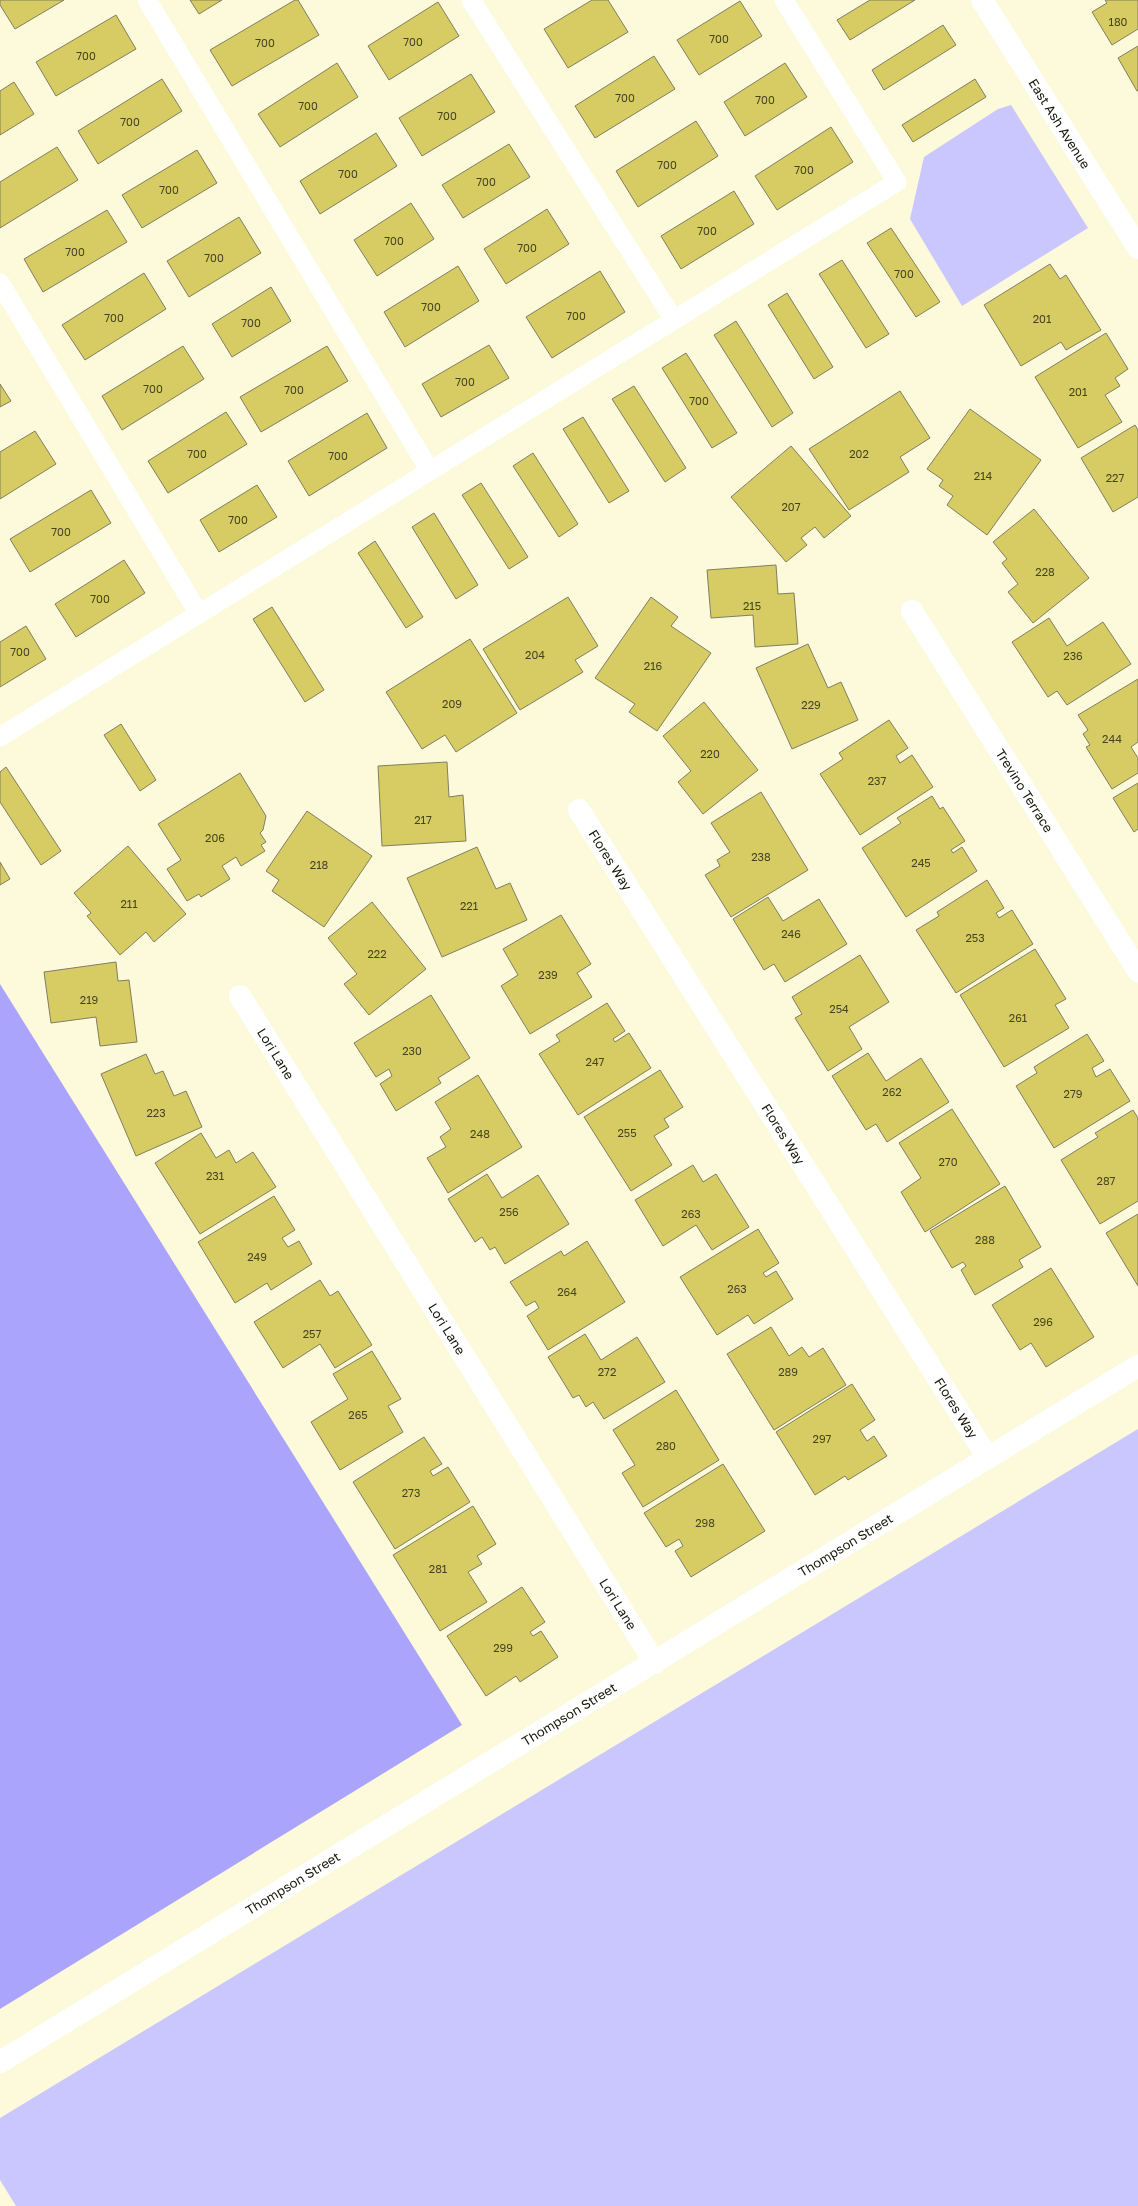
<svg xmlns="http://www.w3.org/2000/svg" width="1138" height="2206" font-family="'Golos Text',sans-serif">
<rect width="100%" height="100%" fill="#fcfada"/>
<!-- green -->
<g fill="#c9c7fd">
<path d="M 1011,105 L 1088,228 L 962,306 L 910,219 L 924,157 L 998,109 Z"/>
<path d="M 1138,1429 L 1138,2206 L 16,2206 L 0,2180 L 0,2118 Z"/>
</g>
<!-- water -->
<path fill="#aaa4fd" d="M 0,984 L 462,1725 L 0,2009 Z"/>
<!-- building -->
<g fill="#d6cc63" stroke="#807e61">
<path d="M 0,0 L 64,0 L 15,29 L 0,5 Z"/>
<path d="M 190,0 L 222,0 L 199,14 Z"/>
<path d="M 295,0 L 298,0 L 319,35 L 232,86 L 210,50 Z"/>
<path d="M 592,0 L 608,0 L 628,32 L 568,68 L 544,29 Z"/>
<path d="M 870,0 L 915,0 L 850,40 L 837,20 Z"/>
<path d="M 1105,0 L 1138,0 L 1138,29 L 1112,45 L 1092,12 L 1107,3 Z"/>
<path d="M 740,1 L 762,36 L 699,75 L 677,40 Z"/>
<path d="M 438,2 L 459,36 L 389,80 L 368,46 Z"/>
<path d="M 116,15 L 136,49 L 56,96 L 36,62 Z"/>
<path d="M 943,25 L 956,45 L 884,90 L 872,70 Z"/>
<path d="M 1138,46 L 1138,91 L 1137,91 L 1118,58 Z"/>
<path d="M 654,56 L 675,89 L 595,138 L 575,106 Z"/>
<path d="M 337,63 L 358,97 L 280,147 L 258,114 Z"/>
<path d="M 785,63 L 807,97 L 745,136 L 724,102 Z"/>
<path d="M 471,74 L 495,112 L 422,156 L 399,118 Z"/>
<path d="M 162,79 L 182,111 L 98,164 L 78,131 Z"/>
<path d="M 975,79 L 986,97 L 913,142 L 902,125 Z"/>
<path d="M 14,82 L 34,114 L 0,135 L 0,91 Z"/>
<path d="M 696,121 L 718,156 L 638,207 L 616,171 Z"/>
<path d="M 831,127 L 853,162 L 777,210 L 755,176 Z"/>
<path d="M 376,133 L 397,166 L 320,214 L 300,181 Z"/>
<path d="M 509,144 L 530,177 L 463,218 L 442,185 Z"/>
<path d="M 57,147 L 78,180 L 0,228 L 0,182 Z"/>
<path d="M 197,150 L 217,183 L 142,228 L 122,195 Z"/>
<path d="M 734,191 L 754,224 L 681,269 L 661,236 Z"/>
<path d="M 411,203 L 434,239 L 377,276 L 354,240 Z"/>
<path d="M 547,209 L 569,244 L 506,284 L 484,249 Z"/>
<path d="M 107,210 L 127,242 L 43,292 L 24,259 Z"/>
<path d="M 239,217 L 261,253 L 189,297 L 167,261 Z"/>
<path d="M 891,228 L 940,302 L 916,317 L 867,243 Z"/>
<path d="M 842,260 L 889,334 L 866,348 L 819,274 Z"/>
<path d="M 1050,264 L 1060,279 L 1066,275 L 1101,330 L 1066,350 L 1061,342 L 1021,366 L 984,305 Z"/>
<path d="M 458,266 L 479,301 L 405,347 L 384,312 Z"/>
<path d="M 600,271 L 625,312 L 552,358 L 526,317 Z"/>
<path d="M 144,273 L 166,309 L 85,360 L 62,325 Z"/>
<path d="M 271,287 L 291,321 L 232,357 L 212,324 Z"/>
<path d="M 787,293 L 833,367 L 814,379 L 768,305 Z"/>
<path d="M 736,321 L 793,413 L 772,427 L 714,335 Z"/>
<path d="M 1106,333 L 1128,369 L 1115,378 L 1120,386 L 1105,395 L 1122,422 L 1078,448 L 1035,377 Z"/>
<path d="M 489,345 L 509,378 L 441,417 L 422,384 Z"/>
<path d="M 183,346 L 204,379 L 122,430 L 102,396 Z"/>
<path d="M 327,346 L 348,381 L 261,432 L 240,397 Z"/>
<path d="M 686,353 L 737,433 L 712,448 L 662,368 Z"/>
<path d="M 0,384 L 11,401 L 0,407 Z"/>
<path d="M 634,386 L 686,468 L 665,482 L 612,399 Z"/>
<path d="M 900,391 L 930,438 L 900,457 L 909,472 L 849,510 L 809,449 Z"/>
<path d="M 970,409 L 1041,460 L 987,535 L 947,505 L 953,496 L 939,486 L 943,480 L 927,469 Z"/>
<path d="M 226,412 L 247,444 L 168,493 L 148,461 Z"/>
<path d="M 367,413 L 387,448 L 309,496 L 288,461 Z"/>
<path d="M 583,417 L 629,491 L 609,503 L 563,429 Z"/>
<path d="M 1135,425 L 1138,430 L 1138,497 L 1113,512 L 1081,458 Z"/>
<path d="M 35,431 L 56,464 L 0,499 L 0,452 Z"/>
<path d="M 791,446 L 851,516 L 824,538 L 815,527 L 801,538 L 807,545 L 786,562 L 731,497 Z"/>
<path d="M 533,453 L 578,524 L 559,537 L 513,466 Z"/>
<path d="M 481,483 L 528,557 L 509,569 L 462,495 Z"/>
<path d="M 257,485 L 277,517 L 219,552 L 200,520 Z"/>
<path d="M 91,490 L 111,523 L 30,572 L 10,539 Z"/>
<path d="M 1034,509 L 1089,578 L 1033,623 L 1008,592 L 1018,584 L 1002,563 L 1007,559 L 993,542 Z"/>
<path d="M 434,513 L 478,585 L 456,599 L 412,527 Z"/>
<path d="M 375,541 L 423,617 L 406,628 L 358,553 Z"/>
<path d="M 124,560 L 145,593 L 76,637 L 55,604 Z"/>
<path d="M 776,565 L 778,594 L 794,593 L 798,644 L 755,647 L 753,615 L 711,618 L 707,570 Z"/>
<path d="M 568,597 L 598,646 L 575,660 L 583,672 L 520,710 L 483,649 Z"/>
<path d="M 651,597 L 678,617 L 671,626 L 711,653 L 657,731 L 629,712 L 635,704 L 595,678 Z"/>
<path d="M 272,607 L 324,690 L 305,702 L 253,619 Z"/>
<path d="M 1049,618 L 1067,646 L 1103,622 L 1131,664 L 1067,705 L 1057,691 L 1048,697 L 1012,642 Z"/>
<path d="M 26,626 L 46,659 L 0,687 L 0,642 Z"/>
<path d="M 470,639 L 517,713 L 456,752 L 445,735 L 422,749 L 386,692 Z"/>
<path d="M 808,644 L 828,688 L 841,682 L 858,720 L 792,749 L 756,668 Z"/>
<path d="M 1138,679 L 1138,742 L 1131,747 L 1138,758 L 1138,773 L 1112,789 L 1086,747 L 1090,745 L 1083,734 L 1088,730 L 1078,715 Z"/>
<path d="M 704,702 L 758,770 L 703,814 L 678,782 L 691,771 L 663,736 Z"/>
<path d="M 889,720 L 908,748 L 896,756 L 900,763 L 912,755 L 933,787 L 860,835 L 820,774 L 843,759 L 839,753 Z"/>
<path d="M 121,724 L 156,780 L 140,791 L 104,735 Z"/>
<path d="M 447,762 L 449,797 L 463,795 L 466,841 L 382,846 L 378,766 Z"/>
<path d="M 6,767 L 61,851 L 41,865 L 0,802 L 0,772 Z"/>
<path d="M 240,773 L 266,816 L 263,830 L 260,833 L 266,842 L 261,845 L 265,851 L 241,866 L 236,857 L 222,866 L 230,879 L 201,897 L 199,894 L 187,901 L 167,869 L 181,860 L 158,824 Z"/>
<path d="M 1138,783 L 1138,829 L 1134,832 L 1113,798 Z"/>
<path d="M 761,792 L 808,870 L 731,917 L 705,875 L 720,866 L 717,860 L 730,852 L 711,823 Z"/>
<path d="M 932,796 L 940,809 L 943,807 L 965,841 L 951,850 L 953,853 L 962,847 L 977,871 L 906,917 L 862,848 L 901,823 L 897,818 Z"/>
<path d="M 307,811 L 372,856 L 324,927 L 272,891 L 279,880 L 266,871 Z"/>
<path d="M 128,846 L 186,914 L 154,942 L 146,932 L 120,955 L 87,916 L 91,913 L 74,893 Z"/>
<path d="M 477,847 L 496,889 L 510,883 L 527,920 L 442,957 L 407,878 Z"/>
<path d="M 0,862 L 10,879 L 0,885 Z"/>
<path d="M 987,880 L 1004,908 L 996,913 L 999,918 L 1012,910 L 1033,944 L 956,993 L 916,930 L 939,916 L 937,912 Z"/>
<path d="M 768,897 L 783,921 L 819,899 L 847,944 L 785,982 L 774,964 L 764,970 L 733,919 Z"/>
<path d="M 372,902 L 426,969 L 369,1015 L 344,984 L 357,974 L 328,938 Z"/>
<path d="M 561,915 L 591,964 L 577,973 L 592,997 L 530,1034 L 501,986 L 518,975 L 503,949 Z"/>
<path d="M 1035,949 L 1066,999 L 1055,1005 L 1069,1028 L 1004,1067 L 960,995 Z"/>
<path d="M 860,955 L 889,1002 L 849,1027 L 862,1049 L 828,1071 L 795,1018 L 802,1014 L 792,997 Z"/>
<path d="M 116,962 L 118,981 L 129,980 L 137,1042 L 100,1046 L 96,1017 L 51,1023 L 44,972 Z"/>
<path d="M 431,995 L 470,1058 L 438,1078 L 441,1083 L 396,1111 L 380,1084 L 392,1076 L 389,1069 L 376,1077 L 354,1043 Z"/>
<path d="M 607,1003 L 625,1031 L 613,1039 L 615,1042 L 629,1033 L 651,1068 L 578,1115 L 539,1054 L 560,1041 L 556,1035 Z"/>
<path d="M 1087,1034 L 1104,1061 L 1092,1068 L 1096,1077 L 1110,1069 L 1130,1101 L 1054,1148 L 1016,1086 L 1037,1073 L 1034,1067 Z"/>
<path d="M 868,1053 L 886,1081 L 921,1058 L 949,1102 L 887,1142 L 876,1124 L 866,1130 L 832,1076 Z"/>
<path d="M 146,1054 L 155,1074 L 163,1071 L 174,1096 L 186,1091 L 202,1127 L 136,1156 L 101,1074 Z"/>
<path d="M 660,1070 L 683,1107 L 664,1119 L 669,1127 L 654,1136 L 672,1165 L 631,1191 L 584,1117 Z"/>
<path d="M 478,1075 L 522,1147 L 448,1193 L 427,1158 L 446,1147 L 440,1137 L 451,1129 L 435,1102 Z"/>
<path d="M 952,1109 L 1000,1184 L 925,1232 L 901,1192 L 921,1178 L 899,1143 Z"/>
<path d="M 1133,1110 L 1138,1118 L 1138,1201 L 1100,1224 L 1061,1160 L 1098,1137 L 1095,1133 Z"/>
<path d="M 201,1133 L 216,1158 L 229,1150 L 236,1163 L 253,1152 L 276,1187 L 200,1234 L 155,1163 Z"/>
<path d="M 693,1165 L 703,1182 L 716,1174 L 749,1227 L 712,1250 L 696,1225 L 663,1246 L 635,1200 Z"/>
<path d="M 487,1174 L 502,1198 L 538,1175 L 569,1224 L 505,1264 L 495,1247 L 490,1250 L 482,1237 L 475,1242 L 448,1199 Z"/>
<path d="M 1005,1186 L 1041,1247 L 1019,1260 L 1023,1267 L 975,1295 L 961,1270 L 966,1266 L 963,1262 L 952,1268 L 930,1231 Z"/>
<path d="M 274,1196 L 295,1230 L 282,1238 L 288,1247 L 299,1241 L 312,1264 L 271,1290 L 267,1283 L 235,1303 L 198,1242 Z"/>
<path d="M 1138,1214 L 1138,1286 L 1106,1233 Z"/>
<path d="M 758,1229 L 779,1263 L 763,1273 L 766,1277 L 776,1271 L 793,1299 L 754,1324 L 748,1315 L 717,1335 L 680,1277 Z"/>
<path d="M 587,1241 L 625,1302 L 548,1350 L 527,1316 L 539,1308 L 535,1301 L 526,1306 L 510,1282 L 561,1251 L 564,1256 Z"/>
<path d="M 1051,1268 L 1094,1337 L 1046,1367 L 1031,1343 L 1020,1350 L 992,1305 Z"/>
<path d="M 320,1280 L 330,1296 L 338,1291 L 372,1345 L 335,1368 L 320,1344 L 283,1368 L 254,1322 Z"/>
<path d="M 771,1327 L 789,1356 L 802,1347 L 809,1357 L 823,1348 L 846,1385 L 774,1430 L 727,1354 Z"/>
<path d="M 585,1334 L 601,1360 L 637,1337 L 665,1382 L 604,1419 L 593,1402 L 586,1407 L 579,1395 L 573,1398 L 548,1357 Z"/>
<path d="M 372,1351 L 401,1399 L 388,1406 L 403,1432 L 340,1470 L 311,1422 L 348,1399 L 333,1374 Z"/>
<path d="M 852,1384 L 875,1420 L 860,1430 L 867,1441 L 874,1436 L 887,1456 L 848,1480 L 845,1476 L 815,1495 L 776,1432 Z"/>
<path d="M 676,1390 L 719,1460 L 643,1507 L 622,1473 L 635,1465 L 613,1430 Z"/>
<path d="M 424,1437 L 442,1464 L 430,1471 L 433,1476 L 448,1467 L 470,1502 L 395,1549 L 353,1482 Z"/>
<path d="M 723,1464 L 765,1531 L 691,1577 L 675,1551 L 683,1546 L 679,1539 L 666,1547 L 644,1513 Z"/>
<path d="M 473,1506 L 496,1544 L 477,1556 L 482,1564 L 468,1572 L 487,1602 L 440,1631 L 393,1555 Z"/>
<path d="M 522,1587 L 545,1622 L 530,1632 L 533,1636 L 541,1631 L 558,1657 L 520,1682 L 516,1676 L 486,1696 L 447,1636 Z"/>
</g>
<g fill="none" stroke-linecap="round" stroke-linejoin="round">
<!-- service -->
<g stroke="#fff" stroke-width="19">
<path d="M 147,0 L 430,471"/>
<path d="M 471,0 L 674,320"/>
<path d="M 0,283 L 199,614"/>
<path d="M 0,737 L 897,182 L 784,0"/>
</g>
<!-- minor -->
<g stroke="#fff" stroke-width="22">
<path id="s1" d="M 982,0 L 1138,248"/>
<path id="s2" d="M 912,611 L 1138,971"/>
<path id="s3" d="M 579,810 L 988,1458"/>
<path id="s4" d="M 240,996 L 655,1663"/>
<path id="s5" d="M 0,2062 L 1138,1366"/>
</g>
</g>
<g text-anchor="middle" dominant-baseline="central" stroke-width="3" stroke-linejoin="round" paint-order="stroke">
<!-- number labels -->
<g font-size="11" fill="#464320">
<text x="1118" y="21">180</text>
<text x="719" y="38">700</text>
<text x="413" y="41">700</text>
<text x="265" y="42">700</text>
<text x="86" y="55">700</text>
<text x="625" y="97">700</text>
<text x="765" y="99">700</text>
<text x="308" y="105">700</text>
<text x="447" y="115">700</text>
<text x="130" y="121">700</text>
<text x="667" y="164">700</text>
<text x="804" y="169">700</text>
<text x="348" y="173">700</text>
<text x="486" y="181">700</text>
<text x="169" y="189">700</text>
<text x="707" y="230">700</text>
<text x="394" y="240">700</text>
<text x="527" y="247">700</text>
<text x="75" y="251">700</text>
<text x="214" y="257">700</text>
<text x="904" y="273">700</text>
<text x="431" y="306">700</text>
<text x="576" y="315">700</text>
<text x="114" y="317">700</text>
<text x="1042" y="318">201</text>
<text x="251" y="322">700</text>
<text x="465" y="381">700</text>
<text x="153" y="388">700</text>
<text x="294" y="389">700</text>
<text x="1078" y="391">201</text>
<text x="699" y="400">700</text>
<text x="197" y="453">700</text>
<text x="859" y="453">202</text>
<text x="338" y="455">700</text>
<text x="983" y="475">214</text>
<text x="1115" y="477">227</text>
<text x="791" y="506">207</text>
<text x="238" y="519">700</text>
<text x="61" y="531">700</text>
<text x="1045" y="571">228</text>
<text x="100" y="598">700</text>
<text x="752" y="605">215</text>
<text x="20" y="651">700</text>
<text x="535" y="654">204</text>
<text x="1073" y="655">236</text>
<text x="653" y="665">216</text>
<text x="452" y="703">209</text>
<text x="811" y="704">229</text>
<text x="1112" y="738">244</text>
<text x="710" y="753">220</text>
<text x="877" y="780">237</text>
<text x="423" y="819">217</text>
<text x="215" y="837">206</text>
<text x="761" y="856">238</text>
<text x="921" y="862">245</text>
<text x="319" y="864">218</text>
<text x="129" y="903">211</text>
<text x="469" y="905">221</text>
<text x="791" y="933">246</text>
<text x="975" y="937">253</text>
<text x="377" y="953">222</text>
<text x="548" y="974">239</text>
<text x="89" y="999">219</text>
<text x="839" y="1008">254</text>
<text x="1018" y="1017">261</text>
<text x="412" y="1050">230</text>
<text x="595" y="1061">247</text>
<text x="892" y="1091">262</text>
<text x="1073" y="1093">279</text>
<text x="156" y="1112">223</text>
<text x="627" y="1132">255</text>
<text x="480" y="1133">248</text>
<text x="948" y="1161">270</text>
<text x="215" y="1175">231</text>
<text x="1106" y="1180">287</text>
<text x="509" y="1211">256</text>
<text x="691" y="1213">263</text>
<text x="985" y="1239">288</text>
<text x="257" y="1256">249</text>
<text x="737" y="1288">263</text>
<text x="567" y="1291">264</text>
<text x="1043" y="1321">296</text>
<text x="312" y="1333">257</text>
<text x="607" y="1371">272</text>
<text x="788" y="1371">289</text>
<text x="358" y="1414">265</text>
<text x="822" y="1438">297</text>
<text x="666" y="1445">280</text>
<text x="411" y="1492">273</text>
<text x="705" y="1522">298</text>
<text x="438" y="1568">281</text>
<text x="503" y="1647">299</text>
</g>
<!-- street labels -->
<g font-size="13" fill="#16150a" stroke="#fff">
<text stroke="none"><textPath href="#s1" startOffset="146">East Ash Avenue</textPath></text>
<text stroke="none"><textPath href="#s2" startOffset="212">Trevino Terrace</textPath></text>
<text stroke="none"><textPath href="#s3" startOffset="59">Flores Way</textPath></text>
<text stroke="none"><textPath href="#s4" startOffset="68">Lori Lane</textPath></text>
<text stroke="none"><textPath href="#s3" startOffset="383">Flores Way</textPath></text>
<text stroke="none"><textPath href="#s4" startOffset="392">Lori Lane</textPath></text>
<text stroke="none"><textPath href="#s3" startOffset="707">Flores Way</textPath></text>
<text stroke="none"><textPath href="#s5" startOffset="991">Thompson Street</textPath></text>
<text stroke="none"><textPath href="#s4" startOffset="716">Lori Lane</textPath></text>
<text stroke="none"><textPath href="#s5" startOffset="667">Thompson Street</textPath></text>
<text stroke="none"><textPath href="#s5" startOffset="343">Thompson Street</textPath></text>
</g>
</g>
</svg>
